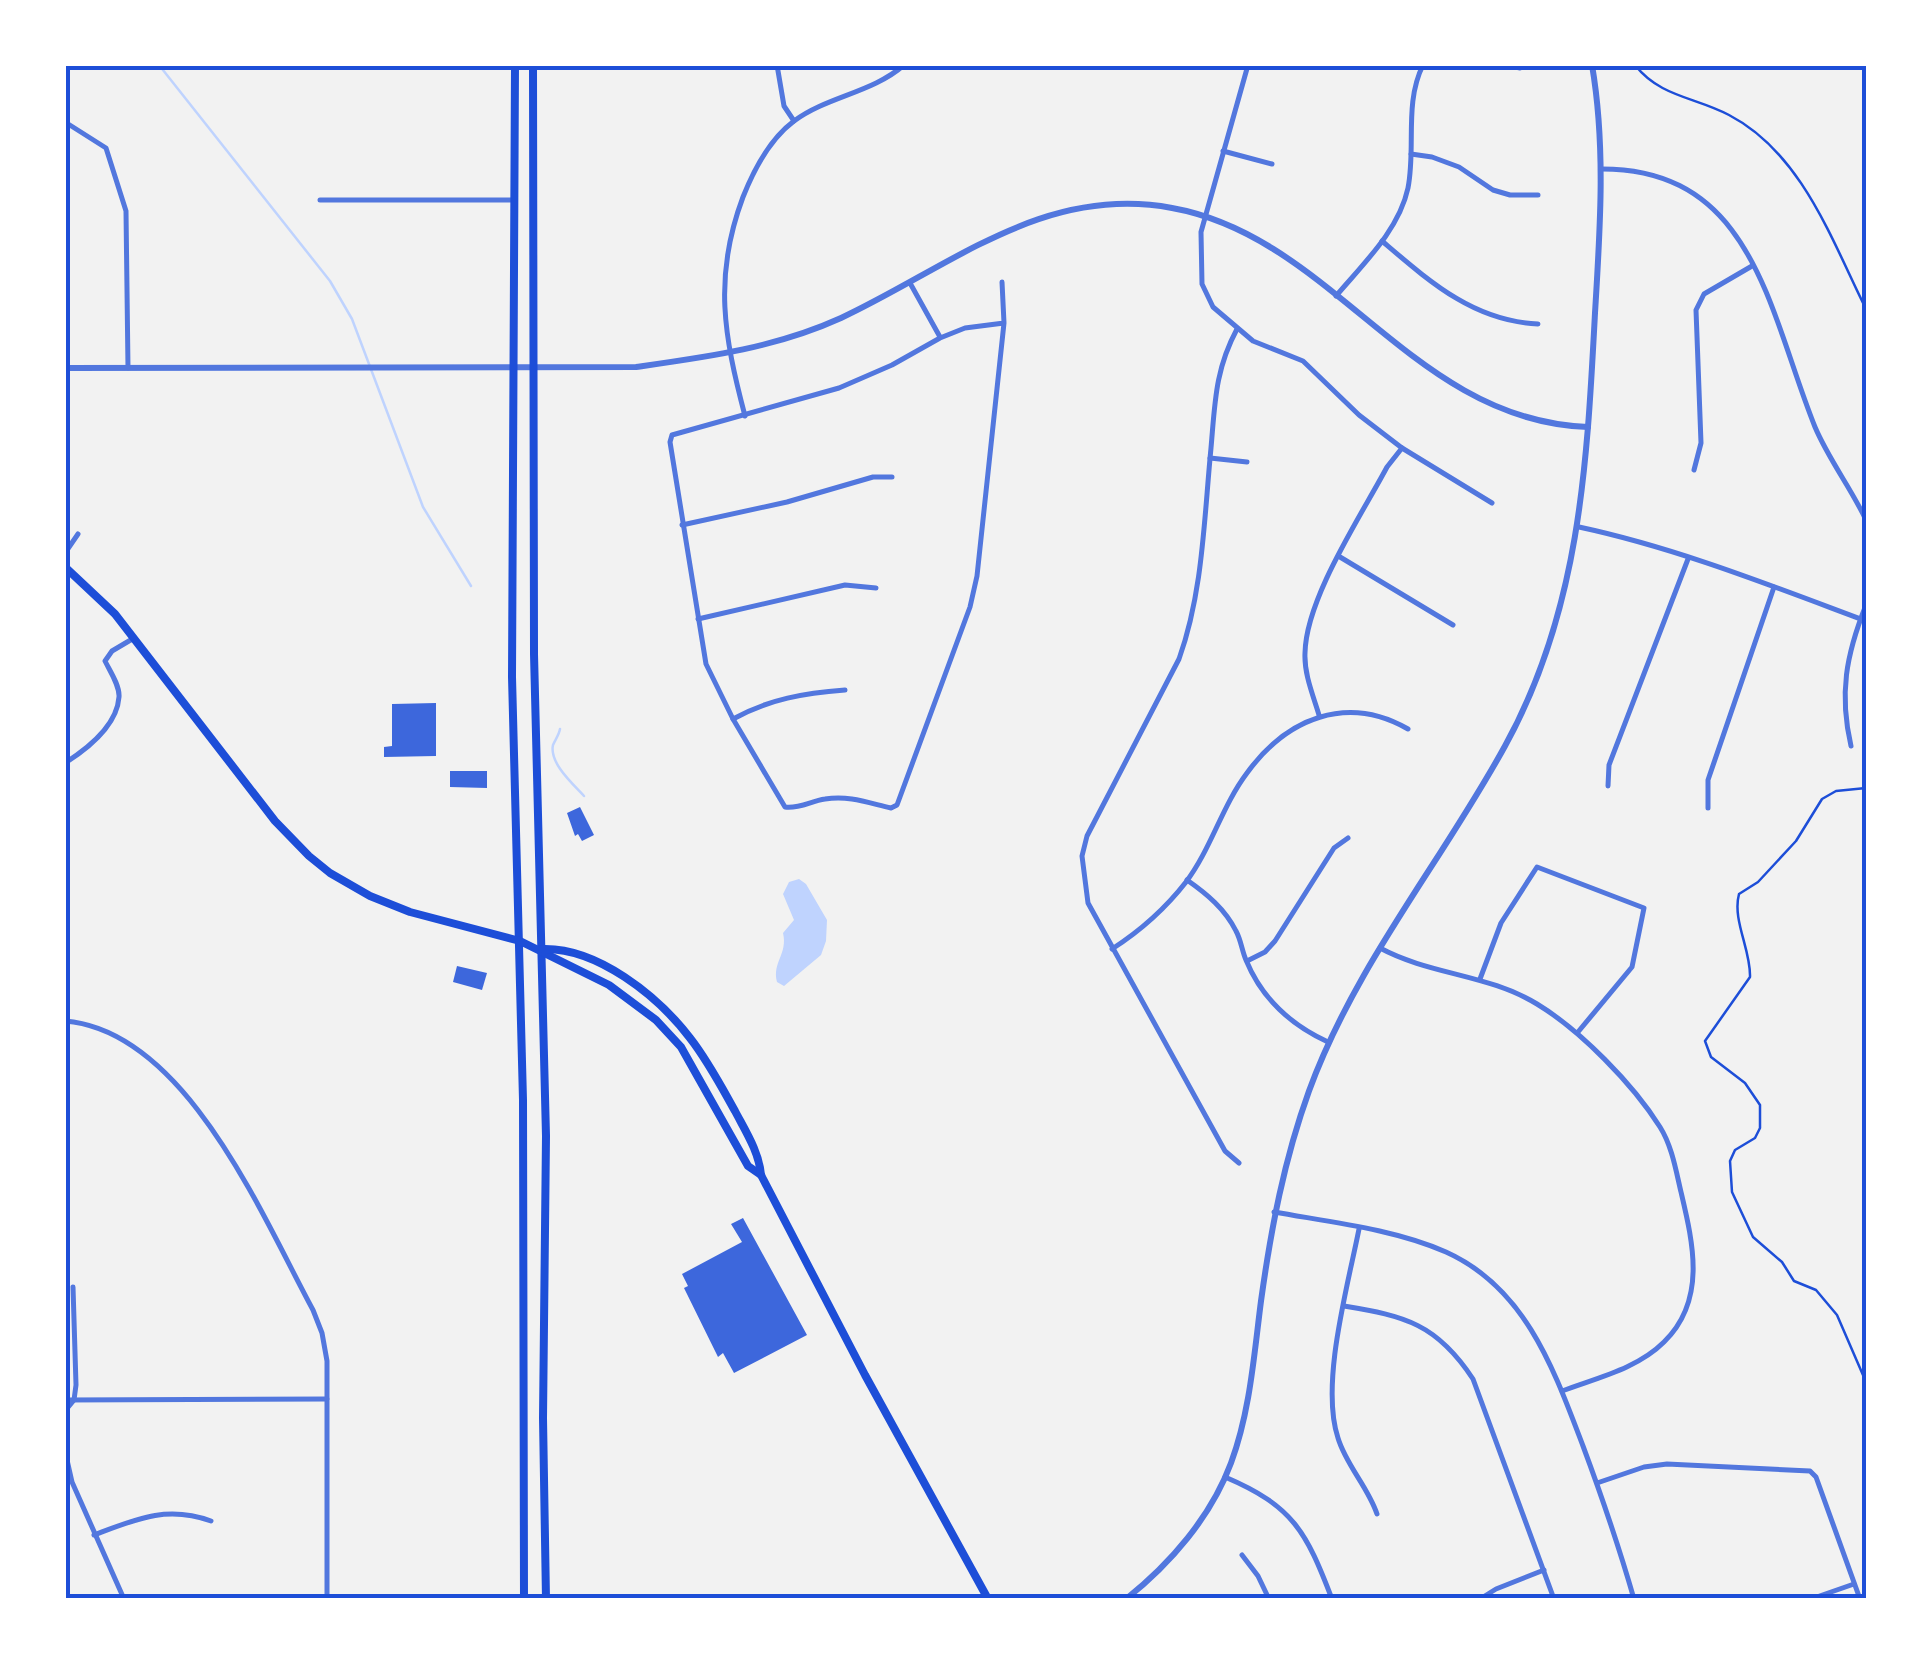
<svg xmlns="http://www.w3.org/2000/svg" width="1931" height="1664" font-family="Poppins,sans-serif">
<rect width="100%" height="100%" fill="#f2f2f2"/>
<!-- water -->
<path fill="#bfd3fe" d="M 799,879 L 806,884 L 827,920 L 826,941 L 821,955 L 784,986 L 777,982 C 772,962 788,954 783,933 L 794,920 L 783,894 L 789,882 Z"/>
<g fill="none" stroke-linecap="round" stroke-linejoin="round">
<!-- stream -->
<g stroke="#bfd3fe" stroke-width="2.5">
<path d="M 159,65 L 330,281 L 352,319 L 423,507 L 471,586"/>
<path d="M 560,729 C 559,735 555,740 553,745 C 549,763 573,784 584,796"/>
</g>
</g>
<!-- building -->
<g fill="#3d67dc">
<path d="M 436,703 L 436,756 L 384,757 L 384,747 L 392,746 L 392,704 Z"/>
<path d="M 450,771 L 487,771 L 487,788 L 450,787 Z"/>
<path d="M 580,807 L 594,835 L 582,841 L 578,834 L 575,836 L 567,813 Z"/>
<path d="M 457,966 L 487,973 L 482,990 L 453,982 Z"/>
<path d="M 743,1218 L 807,1335 L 734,1373 L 723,1353 L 718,1357 L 684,1288 L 688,1286 L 682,1274 L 742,1242 L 731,1224 Z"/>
</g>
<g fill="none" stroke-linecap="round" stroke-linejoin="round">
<!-- path -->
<g stroke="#1d4ed8" stroke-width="2.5">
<path d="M 1635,65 C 1660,97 1695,97 1729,115 C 1802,153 1832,241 1866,309"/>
<path d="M 1866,788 L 1836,791 L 1822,799 L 1796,841 L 1758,882 L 1739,894 C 1732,920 1751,950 1750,977 L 1705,1041 L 1711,1057 L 1745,1083 L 1760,1105 L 1760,1128 L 1755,1138 L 1735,1150 L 1730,1161 L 1732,1192 L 1753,1237 L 1782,1262 L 1794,1281 L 1816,1290 L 1837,1315 L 1866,1382"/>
</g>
<!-- minor -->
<g stroke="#5277de" stroke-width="5">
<path d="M 777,65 L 784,106 L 794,121"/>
<path d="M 1248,65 L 1201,232 L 1202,284 L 1213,307 L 1253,341 L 1303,361 L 1359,415 L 1402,448 L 1492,503"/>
<path d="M 1506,65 L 1520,68"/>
<path d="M 65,122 L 106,148 L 126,211 L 128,368"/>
<path d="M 1223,151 L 1272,164"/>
<path d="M 1411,154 L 1432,157 L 1459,167 L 1493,190 L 1510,195 L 1538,195"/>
<path d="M 1602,169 C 1754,169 1769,313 1815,427 C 1829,460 1851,488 1866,520"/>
<path d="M 320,200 L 515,200"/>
<path d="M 1382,241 C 1429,281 1473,321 1538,324"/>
<path d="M 1002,282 L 1004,323 L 977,576 L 970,607 L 897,805 L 891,808 C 869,803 849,795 825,799 C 811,801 799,809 785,807 L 733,719 L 706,664 L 670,442 L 672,435 L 839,388 L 892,365 L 940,338 L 965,328 L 1004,323"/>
<path d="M 910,283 L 940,337"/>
<path d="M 1336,296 C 1363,264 1399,230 1408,188 C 1416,148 1404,103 1423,65"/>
<path d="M 1237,329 C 1215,370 1215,403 1211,448 C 1204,519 1203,592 1179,659 L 1087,836 L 1082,856 L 1088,903 L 1225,1151 L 1239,1163"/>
<path d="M 745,416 C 724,336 713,277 743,197 C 754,169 770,139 794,121 C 828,96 872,93 904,65"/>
<path d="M 1210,458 L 1247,462"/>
<path d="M 1694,470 L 1701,443 L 1696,310 L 1704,294 L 1752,266"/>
<path d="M 682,525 L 787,502 L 873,477 L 892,477"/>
<path d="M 1579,527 C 1677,548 1772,586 1866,621"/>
<path d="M 65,553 L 78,534"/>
<path d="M 1340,557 L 1453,625"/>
<path d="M 698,619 L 845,585 L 876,588"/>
<path d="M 1319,715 C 1313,695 1304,674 1305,653 C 1306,598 1361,516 1387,467 L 1402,448"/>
<path d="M 733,719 C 769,699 805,693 845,690"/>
<path d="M 1851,746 C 1839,694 1846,655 1866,605"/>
<path d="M 65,763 C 87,749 117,726 119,697 C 120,686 110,671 105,661 L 112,651 L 134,638"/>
<path d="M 1608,786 L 1609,765 L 1688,559"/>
<path d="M 1708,808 L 1708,780 L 1774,587"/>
<path d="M 1187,880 C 1207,894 1225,909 1236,931 C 1241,940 1242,951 1246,960 C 1262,999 1291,1025 1328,1042"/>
<path d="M 1380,948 C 1430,975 1488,974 1537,1004 C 1580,1030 1633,1084 1660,1127 C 1672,1146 1676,1171 1681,1192 C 1693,1243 1707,1300 1664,1342 C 1637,1369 1596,1378 1562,1391"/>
<path d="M 1112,949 C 1140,931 1165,909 1186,882 C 1211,849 1222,806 1247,773 C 1287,718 1347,694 1408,729"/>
<path d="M 1247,961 L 1265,952 L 1275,941 L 1334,848 L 1348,838"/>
<path d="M 1480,979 L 1501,923 L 1537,867 L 1644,908 L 1632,967 L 1578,1032"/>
<path d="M 65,1021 C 186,1031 262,1216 313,1310 L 322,1333 L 327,1361 L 327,1599"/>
<path d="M 1274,1212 C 1330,1222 1394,1229 1446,1252 C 1526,1288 1554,1370 1583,1446 C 1602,1497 1619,1547 1634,1599"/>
<path d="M 1359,1229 C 1348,1285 1320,1384 1338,1438 C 1346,1465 1368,1487 1377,1514"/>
<path d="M 1344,1306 C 1405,1316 1437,1324 1473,1379 L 1554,1599"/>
<path d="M 65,1400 L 327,1399"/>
<path d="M 65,1411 L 74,1400 L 76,1385 L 73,1287"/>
<path d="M 65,1451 L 72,1482 L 124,1599"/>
<path d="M 1225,1477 C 1293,1506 1306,1531 1332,1599"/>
<path d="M 1597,1483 L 1644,1467 L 1667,1464 L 1810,1471 L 1816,1477 L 1860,1599"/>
<path d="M 94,1535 C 136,1519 167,1505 211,1521"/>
<path d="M 1242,1555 L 1258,1576 L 1269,1599"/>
<path d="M 1480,1599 L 1496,1589 L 1544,1570"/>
<path d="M 1811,1599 L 1854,1584"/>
</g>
<!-- tertiary -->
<g stroke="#5277de" stroke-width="6">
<path d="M 65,368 L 636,367 C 707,357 775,348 841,318 C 950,267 1044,184 1172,208 C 1334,237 1412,421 1588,427"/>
<path d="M 1126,1599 C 1170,1564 1211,1517 1231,1463 C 1250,1412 1254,1355 1261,1301 C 1271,1229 1284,1160 1309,1091 C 1355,965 1441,863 1505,746 C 1580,610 1587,464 1595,313 C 1600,230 1606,147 1592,65"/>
</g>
<!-- secondary -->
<g stroke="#1d4ed8" stroke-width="8">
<path d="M 515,65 L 512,677 L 523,1100 L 524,1599"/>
<path d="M 533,65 L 534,654 L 546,1136 L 543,1418 L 546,1599"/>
<path d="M 65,567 L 115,614 L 275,821 L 309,856 L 330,873 L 370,896 L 410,912 L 520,941 L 609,985 L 656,1020 L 681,1047 L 748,1166 L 761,1175"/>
<path d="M 542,949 C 597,947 658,996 690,1038 C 708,1061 721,1086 735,1111 C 746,1132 759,1152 761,1175 L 865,1375 L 988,1599"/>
</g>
</g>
<!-- border -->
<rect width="1931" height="1664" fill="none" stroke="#ffffff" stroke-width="135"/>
<rect x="68" y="68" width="1796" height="1528" fill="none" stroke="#1d4ed8" stroke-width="4"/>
</svg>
